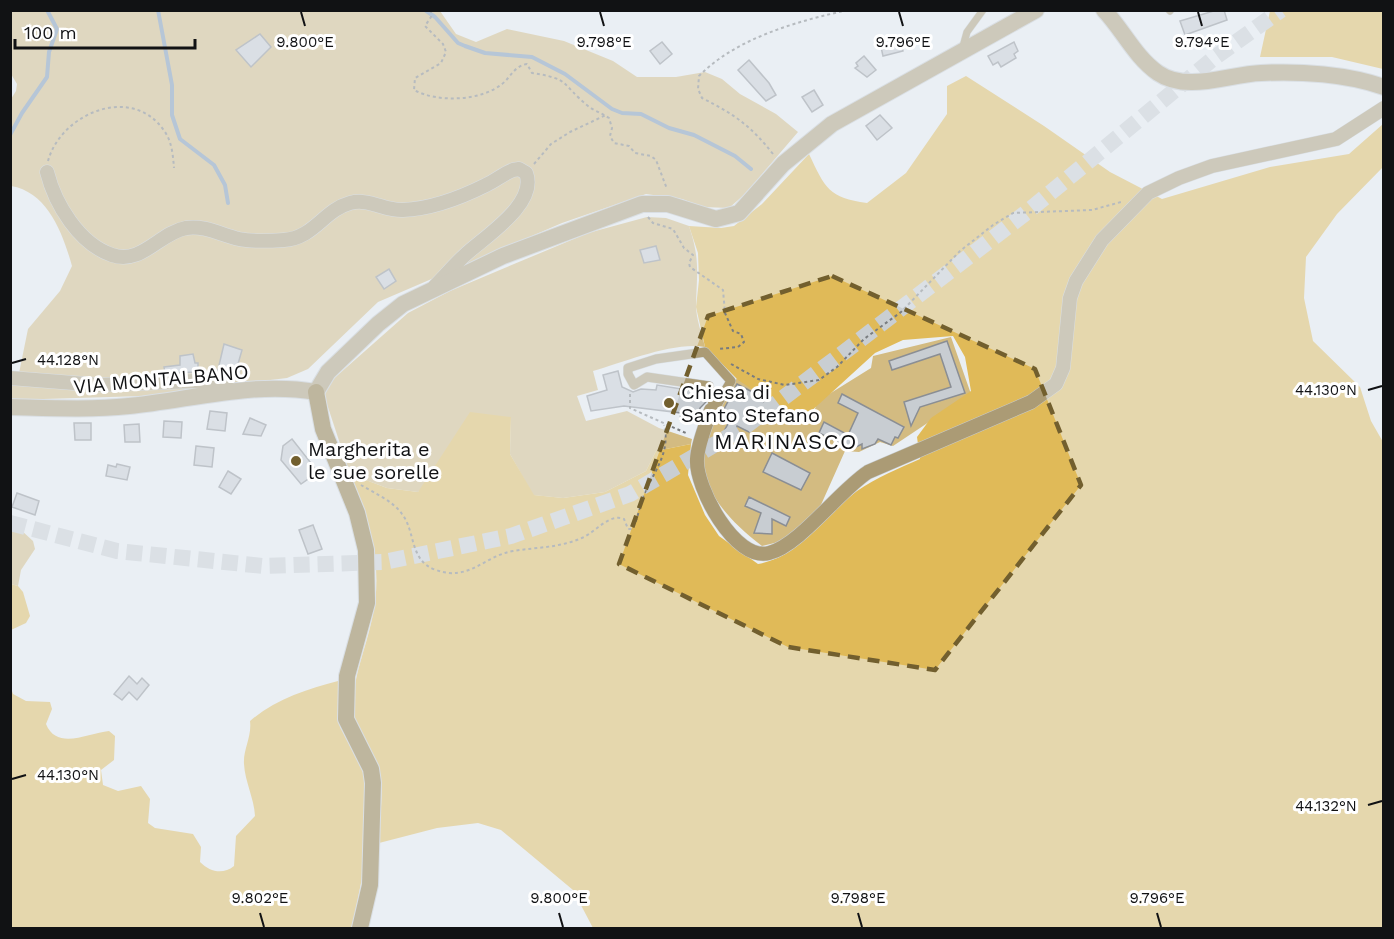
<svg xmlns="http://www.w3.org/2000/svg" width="1394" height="939" font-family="'Work Sans',sans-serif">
<rect width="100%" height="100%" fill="#eaeff4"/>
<!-- green -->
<g fill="#d3bb81">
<path d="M 10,11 L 440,11 L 456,34 L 476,42 L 507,29 L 564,41 L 613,61 L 637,77 L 676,77 L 705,72 L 722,79 L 740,94 L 776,114 L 798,132 L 745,194 L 729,208 L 703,207 L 682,199 L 646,194 L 562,223 L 378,302 L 308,369 L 287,378 L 142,396 L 11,400 L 11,383 L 17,383 L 28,329 L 60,291 L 72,266 C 63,234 48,192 11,186 L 11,99 L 16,91 L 17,84 L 11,74 Z"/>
<path d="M 647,217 L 666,218 L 689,226 C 700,259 697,272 696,305 C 696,319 702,334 705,347 C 675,341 624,362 593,371 L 598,390 L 577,396 L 586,421 L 627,411 L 659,428 L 692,439 L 691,444 L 656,451 L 646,471 L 605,492 L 563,498 L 533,495 L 510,454 L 511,417 L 418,492 L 387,488 L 350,474 L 322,389 L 408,313 L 450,291 L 588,233 Z"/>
<path d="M 951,337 L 971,394 L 893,446 L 880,442 L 859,452 L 845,451 L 812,525 L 801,524 L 787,540 L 762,546 C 726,518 712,499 694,457 L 737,378 L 775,402 L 812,417 L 818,401 L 871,368 L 873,356 Z"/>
<path d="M 10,520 L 33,541 L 35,549 L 21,570 L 18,586 L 11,584 Z"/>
</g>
<!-- forest -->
<g fill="#e0ba58">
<path d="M 1270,11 L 1383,11 L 1383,69 L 1332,57 L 1260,57 Z"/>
<path d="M 966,76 L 1044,126 L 1110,172 L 1162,199 L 1270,167 L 1349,154 L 1383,124 L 1383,167 L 1337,214 L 1306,257 L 1304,298 L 1313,341 L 1360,387 L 1371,421 L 1383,442 L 1383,928 L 593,928 L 573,890 L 501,830 L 478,823 L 437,828 L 379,843 C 379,825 384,789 380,774 C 375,755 356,734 354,717 C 350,682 365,653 372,619 C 384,567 370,522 350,474 L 387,488 L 418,492 L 470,412 L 511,417 L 510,454 L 534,495 L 563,498 L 605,492 L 646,471 L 656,451 L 691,444 L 688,475 L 705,515 L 719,536 L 758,564 C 802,556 823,516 857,491 C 876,478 899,468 920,459 L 917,437 L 931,418 L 971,391 L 965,357 L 953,336 L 903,340 L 875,353 L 807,415 L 788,413 L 738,380 L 705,347 L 696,307 L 699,280 L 698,253 L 689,226 L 721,228 L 734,226 L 762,204 L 809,154 C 825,188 829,198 867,203 L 906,173 L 947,114 L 947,86 Z"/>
<path d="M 11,584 L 18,586 L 23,592 L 30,616 L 26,623 L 11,630 Z"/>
<path d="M 338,681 L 340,727 L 362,769 L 365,780 L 363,873 L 352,928 L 11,928 L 10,685 L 13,694 L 26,701 L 50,702 L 52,709 L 46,724 C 57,751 88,733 109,731 L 115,736 L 114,760 L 101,770 L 103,785 L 118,791 L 141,786 L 150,799 L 148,823 L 155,828 L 193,834 L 201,847 L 200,862 C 210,872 223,875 234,866 L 236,836 L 255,816 C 254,798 245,782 244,764 C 243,749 252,737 250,721 C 274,700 307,689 338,681 Z"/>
</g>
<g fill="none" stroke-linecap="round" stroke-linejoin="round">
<!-- stream -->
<g stroke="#7994b4" stroke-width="4">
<path d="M 158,10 L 172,85 L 172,115 L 180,139 L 214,165 L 225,185 L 228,203"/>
<path d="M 425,10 L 435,17 L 458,43 L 465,46 L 485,53 L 532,57 L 565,74 L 612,109 L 622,113 L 641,114 L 669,128 L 694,135 L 735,156 L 751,169"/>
<path d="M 10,135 L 22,113 L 47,77 L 49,52 L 57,29 L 47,10"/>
</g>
</g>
<!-- building -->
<g fill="#c8cdd2" stroke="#8a8e94" stroke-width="1.5">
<path d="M 1217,10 L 1224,10 L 1227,20 L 1185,35 L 1180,21 Z"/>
<path d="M 260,34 L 271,47 L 251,67 L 236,50 Z"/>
<path d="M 662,42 L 672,54 L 660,64 L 650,51 Z"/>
<path d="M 901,42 L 903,51 L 883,56 L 881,47 Z"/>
<path d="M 1014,42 L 1018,51 L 1014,54 L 1016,58 L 1001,67 L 998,62 L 993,65 L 988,56 Z"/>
<path d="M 864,56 L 876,70 L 867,77 L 855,68 L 858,66 L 856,63 Z"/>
<path d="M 749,60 L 769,83 L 776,95 L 766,101 L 738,70 Z"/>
<path d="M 814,90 L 823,105 L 812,112 L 802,97 Z"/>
<path d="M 880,115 L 892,128 L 877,140 L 866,126 Z"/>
<path d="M 656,246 L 660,260 L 644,263 L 640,250 Z"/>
<path d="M 389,269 L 396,281 L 384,289 L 376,277 Z"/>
<path d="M 947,341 L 965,393 L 920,407 L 911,426 L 904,402 L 951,387 L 940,354 L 892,370 L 889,361 Z"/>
<path d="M 224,344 L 242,350 L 238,364 L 241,364 L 238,380 L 217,374 Z"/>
<path d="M 193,354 L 195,363 L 198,363 L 198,372 L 165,373 L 164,367 L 180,365 L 180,356 Z"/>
<path d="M 618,371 L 622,387 L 633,392 L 641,389 L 656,390 L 657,385 L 700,392 L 706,402 L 700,408 L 697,422 L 680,420 L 681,413 L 624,406 L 591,411 L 587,396 L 607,390 L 603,375 Z"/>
<path d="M 737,384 L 766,399 L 749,432 L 737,426 L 726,447 L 718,442 L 729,422 L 720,417 Z"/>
<path d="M 842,394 L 904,427 L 898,438 L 895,437 L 891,445 L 878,439 L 875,444 L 862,449 L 862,444 L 852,449 L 819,433 L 824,422 L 848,435 L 858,413 L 838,403 Z"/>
<path d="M 210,411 L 227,413 L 225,431 L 207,429 Z"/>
<path d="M 250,418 L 266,425 L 261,436 L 243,434 Z"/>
<path d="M 164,421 L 182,422 L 181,438 L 163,437 Z"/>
<path d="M 74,423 L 91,423 L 91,440 L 75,440 Z"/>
<path d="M 139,424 L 140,442 L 125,442 L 124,425 Z"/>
<path d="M 292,439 L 318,472 L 301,484 L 281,460 L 283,446 Z"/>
<path d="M 196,446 L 214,448 L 212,467 L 194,465 Z"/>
<path d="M 772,453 L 810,473 L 801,490 L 763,472 Z"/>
<path d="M 117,464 L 130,467 L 127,480 L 106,476 L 108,465 L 116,467 Z"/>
<path d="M 228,471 L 241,479 L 231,494 L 219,487 Z"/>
<path d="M 17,493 L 39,501 L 35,515 L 12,507 Z"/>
<path d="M 749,497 L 790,517 L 786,526 L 772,519 L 772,534 L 754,533 L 761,513 L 745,506 Z"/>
<path d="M 313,525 L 322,549 L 308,554 L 299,530 Z"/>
<path d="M 129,676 L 137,684 L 142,678 L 149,685 L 137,700 L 129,692 L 122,700 L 114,694 Z"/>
</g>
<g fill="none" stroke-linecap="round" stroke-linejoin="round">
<!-- trunk-tunnel -->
<path stroke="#c9ced2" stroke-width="16" stroke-dasharray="16 8" stroke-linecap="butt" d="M 10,523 L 117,551 L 263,566 L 384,562 L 511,536 L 630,494 L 743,428 L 839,356 L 1027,212 L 1214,58 L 1281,10"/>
<!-- service casing -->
<g stroke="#c7ccd0" stroke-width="8">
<g id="service">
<path d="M 1169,10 L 1170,11"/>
<path d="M 962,50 L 967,32 L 983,10"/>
</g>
</g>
<!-- pedestrian casing -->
<g stroke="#c7ccd0" stroke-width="10">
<path id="pedestrian" d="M 705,352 L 731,381 L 717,405 L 713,404 L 709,386 L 647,377 L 634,385 L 628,374 L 628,368 L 656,359 Z"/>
</g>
<!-- minor casing -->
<g stroke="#c7ccd0" stroke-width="15">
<g id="minor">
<path d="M 47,172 C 55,204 79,244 112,255 C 142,265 159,233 186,228 C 205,225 221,235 239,239 C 253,242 270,241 284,240 C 314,238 324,210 350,203 C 369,198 385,211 403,210 C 430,209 462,197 486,185 C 495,181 503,174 513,170 L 519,169 L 526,173 C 538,204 484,237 465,255 C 454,265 445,276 435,286"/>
<path d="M 10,378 L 99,385 L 194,381 L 215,383 L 235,392"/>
<path d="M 711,410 C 706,425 698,443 697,459 C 695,487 735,562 769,553 C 799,546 839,491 868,472 L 1031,402 L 1056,384 L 1063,368 L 1070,298 L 1076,281 L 1102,240 L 1148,193 L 1179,178 L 1212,166 L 1336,139 L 1384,108"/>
</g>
</g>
<!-- tertiary casing -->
<g stroke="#c7ccd0" stroke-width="18">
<g id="tertiary">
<path d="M 1104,10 C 1123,30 1135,57 1158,73 C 1187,93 1229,74 1261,73 C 1300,71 1347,74 1384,87"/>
<path d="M 10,407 C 50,408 90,410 129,406 C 190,400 254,381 316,392 L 328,372 L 378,324 L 403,304 L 503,256 L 642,204 L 668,204 L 716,219 L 739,213 L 783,164 L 832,124 L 1036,10"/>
</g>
</g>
<!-- secondary casing -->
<g stroke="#c7ccd0" stroke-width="18">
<path id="secondary" d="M 316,392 L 323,429 L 357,513 L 366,550 L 367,603 L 347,676 L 346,719 L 371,769 L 373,783 L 370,885 L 360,928"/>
</g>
<!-- path -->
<g stroke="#797c7f" stroke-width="2" stroke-dasharray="3 3" stroke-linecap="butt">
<path d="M 431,10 L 431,17 L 425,26 L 443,44 L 446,52 L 441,63 L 415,78 L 414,90 C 438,103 481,101 502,84 C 511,77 514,66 527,64 L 532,73 C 571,79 560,83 588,106 C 594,111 602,113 609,118 L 612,128 L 610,136 L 614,143 L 629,146 L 635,153 L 651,156 L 656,160 L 667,189"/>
<path d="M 773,154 C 751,126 734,114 702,98 L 698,89 L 699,76 C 736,38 798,21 848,10"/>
<path d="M 48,161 C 61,113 133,83 165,132 C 172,142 173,156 174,168"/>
<path d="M 534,164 L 551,144 L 570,132 L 606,115"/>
<path d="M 648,217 L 653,223 L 673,229 L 684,248 L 693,255 L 689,263 L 690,267 L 723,290 L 725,313 L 733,331 L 741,334 L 744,342 L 738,347 L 718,349"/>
<path d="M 731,364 L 758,379 L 785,385 L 819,380 L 837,367 L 864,339 L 901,312 L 960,251 L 993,225 L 1013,213 L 1092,210 L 1121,202"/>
<path d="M 630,394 L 630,408 L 688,434"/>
<path d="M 361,485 C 374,493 393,501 402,514 C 416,532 409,561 436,570 C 469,582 484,556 513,551 C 538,547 560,548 584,537 C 596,531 610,513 624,519 L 628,529 L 632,529 C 638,520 639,507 643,497 C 653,472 671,454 664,425"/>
</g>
<!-- service -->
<use href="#service" stroke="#ab9b75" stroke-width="7"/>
<!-- pedestrian -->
<use href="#pedestrian" stroke="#ab9b75" stroke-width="9"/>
<!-- minor -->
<use href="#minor" stroke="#ab9b75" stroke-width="14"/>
<!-- tertiary -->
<use href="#tertiary" stroke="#ab9b75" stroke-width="16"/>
<!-- secondary -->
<use href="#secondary" stroke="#8a7236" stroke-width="16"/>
</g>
<!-- marked area -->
<path d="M0 0H1394V939H0ZM 832,276 L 1035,369 L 1081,485 L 935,670 L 788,647 L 619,564 L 708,316 Z" fill="#eaeff4" fill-opacity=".55" fill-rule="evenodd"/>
<path fill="none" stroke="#725f2e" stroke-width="4.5" stroke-dasharray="12 8" stroke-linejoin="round" d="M 832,276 L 1035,369 L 1081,485 L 935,670 L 788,647 L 619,564 L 708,316 Z"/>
<!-- ticks -->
<path fill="none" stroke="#111214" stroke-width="2" d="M 301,12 L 305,26M 600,12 L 604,26M 899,12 L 903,26M 1198,12 L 1202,26M 12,363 L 26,359M 1368,390 L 1382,386M 12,779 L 26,775M 1368,805 L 1382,801M 260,913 L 264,927M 559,913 L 563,927M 858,913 L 862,927M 1157,913 L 1161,927"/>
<!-- markers -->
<g fill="#725f2e" stroke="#fff" stroke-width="2">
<circle cx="669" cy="403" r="6"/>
<circle cx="296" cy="461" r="6"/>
</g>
<g text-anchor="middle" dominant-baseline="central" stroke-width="6" stroke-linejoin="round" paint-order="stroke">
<!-- street labels -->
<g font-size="20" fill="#111214" stroke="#fff">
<text transform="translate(161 379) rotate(-5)">VIA MONTALBANO</text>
</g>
<!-- poi labels -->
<g font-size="20" fill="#111214" stroke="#fff" text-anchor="start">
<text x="681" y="392">Chiesa di<tspan x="681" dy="23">Santo Stefano</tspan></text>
<text x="308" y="449">Margherita e<tspan x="308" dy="23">le sue sorelle</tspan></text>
</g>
<!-- quarter labels -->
<g font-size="22" letter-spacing="1.5" fill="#111214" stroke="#fff">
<text x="786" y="441">MARINASCO</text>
</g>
</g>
<g font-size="15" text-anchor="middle" fill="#111214" stroke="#fff" stroke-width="6" stroke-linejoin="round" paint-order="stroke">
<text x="305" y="47">9.800°E</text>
<text x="604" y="47">9.798°E</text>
<text x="903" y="47">9.796°E</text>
<text x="1202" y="47">9.794°E</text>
<text x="68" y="365">44.128°N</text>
<text x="1326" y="395">44.130°N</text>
<text x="68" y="780">44.130°N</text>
<text x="1326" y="811">44.132°N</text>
<text x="260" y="903">9.802°E</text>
<text x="559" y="903">9.800°E</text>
<text x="858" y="903">9.798°E</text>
<text x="1157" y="903">9.796°E</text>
</g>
<!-- border -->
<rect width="1394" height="939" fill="none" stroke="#111214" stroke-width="24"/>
<!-- scale -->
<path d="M15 39v9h180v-9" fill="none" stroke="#111214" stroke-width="3"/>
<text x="24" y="39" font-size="18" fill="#111214" stroke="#ffffff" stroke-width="4.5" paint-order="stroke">100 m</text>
</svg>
